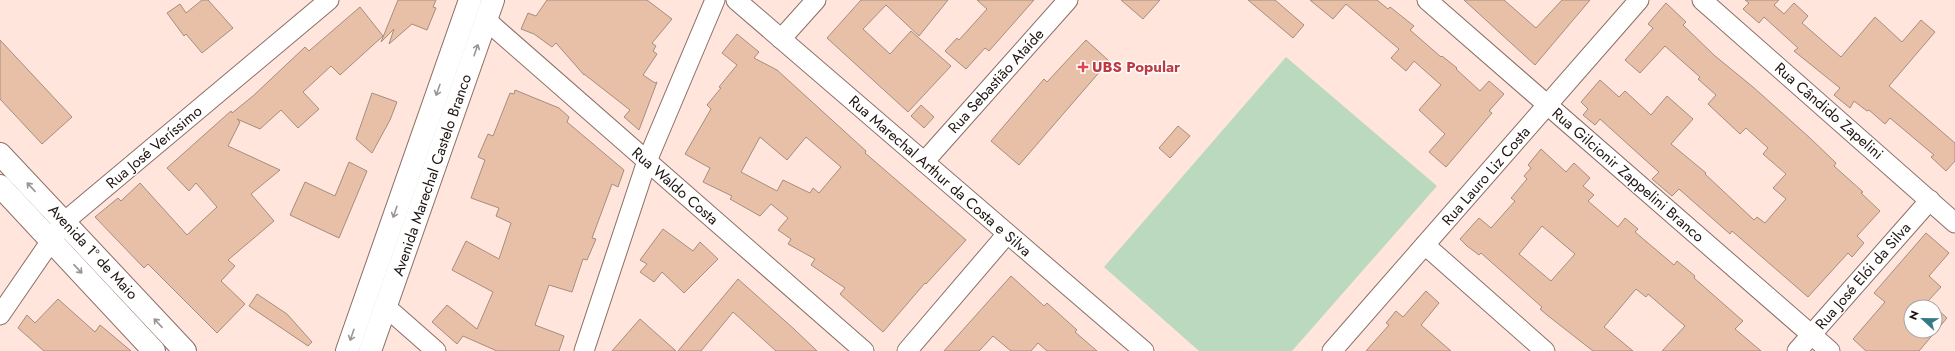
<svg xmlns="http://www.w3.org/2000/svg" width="1955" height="351" font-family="Jost,sans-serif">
<rect width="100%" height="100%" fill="#ffe5dc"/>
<!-- green -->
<path fill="#bad9bf" d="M 1286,57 L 1437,186 L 1292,351 L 1199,351 L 1104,267 Z"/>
<!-- building -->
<g fill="#e8c0a7" stroke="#a68d7d" fill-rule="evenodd">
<path d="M 202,0 L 208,0 L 233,28 L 202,53 L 186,34 L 184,36 L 167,13 L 180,4 L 186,13 Z"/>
<path d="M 398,0 L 436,0 L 433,7 L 436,8 L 427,30 L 412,24 L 389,44 L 394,29 L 381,42 Z"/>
<path d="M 547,0 L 647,0 L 672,19 L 652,43 L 656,46 L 653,51 L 657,54 L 643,75 L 655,83 L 657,82 L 639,130 L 624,117 L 630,110 L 584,74 L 584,75 L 556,43 L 552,47 L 534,34 L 521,29 L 528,13 L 536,16 Z"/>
<path d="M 861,0 L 948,0 L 919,36 L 886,5 L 863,29 L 890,54 L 911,31 L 951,66 L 908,112 L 827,38 Z"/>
<path d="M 977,0 L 1034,0 L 989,51 L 985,48 L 966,69 L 945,51 L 957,38 L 959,40 L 987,9 Z"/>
<path d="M 1121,0 L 1160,0 L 1143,19 Z"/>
<path d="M 1248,0 L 1275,0 L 1304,25 L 1293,38 Z"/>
<path d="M 1310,0 L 1377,0 L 1388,9 L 1390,7 L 1414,26 L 1410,30 L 1441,57 L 1442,56 L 1457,68 L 1456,69 L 1480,91 L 1489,81 L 1504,94 L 1489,111 L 1492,113 L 1446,167 L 1429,152 L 1445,134 L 1419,110 L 1441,85 L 1414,61 L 1406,71 L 1391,58 L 1399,49 L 1346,4 L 1333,19 Z"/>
<path d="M 1464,0 L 1504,0 L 1536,28 L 1562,0 L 1590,0 L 1535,65 Z"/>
<path d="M 1745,0 L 1779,0 L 1774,5 L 1784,14 L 1794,3 L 1808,16 L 1802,23 L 1841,57 L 1875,17 L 1902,42 L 1921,20 L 1935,32 L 1889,86 L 1955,143 L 1955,161 L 1946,171 L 1931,157 L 1934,155 L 1890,118 L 1885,124 L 1869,110 L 1867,111 L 1854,101 L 1850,108 L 1834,95 L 1840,88 L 1794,51 L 1798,48 L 1764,17 L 1759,23 L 1743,9 L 1749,3 Z"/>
<path d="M 1666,3 L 1686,22 L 1683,25 L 1715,56 L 1753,87 L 1810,138 L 1836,163 L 1834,166 L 1863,192 L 1861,193 L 1880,211 L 1857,236 L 1864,243 L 1852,257 L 1848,253 L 1808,297 L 1732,231 L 1730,234 L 1679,189 L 1672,196 L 1652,179 L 1659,172 L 1652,166 L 1600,119 L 1595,125 L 1583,115 L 1588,109 L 1581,102 L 1600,80 L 1619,97 L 1625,91 L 1651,115 L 1667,96 L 1693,119 L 1671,144 L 1706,173 L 1705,174 L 1754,220 L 1757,217 L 1765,223 L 1786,199 L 1773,188 L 1786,174 L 1763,154 L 1768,148 L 1746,128 L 1740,134 L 1708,104 L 1716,95 L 1698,79 L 1700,77 L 1665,46 L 1640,73 L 1625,60 L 1653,28 L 1648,24 Z"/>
<path d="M 360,7 L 383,36 L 340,75 L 331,66 L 303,92 L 319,109 L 298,128 L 281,110 L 260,129 L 237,119 L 240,122 L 228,146 L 280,170 L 251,194 L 274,221 L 228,260 L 235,266 L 221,281 L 245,304 L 217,333 L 148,264 L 144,268 L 95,217 L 118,198 L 121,201 L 140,183 L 187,235 L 217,207 L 196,183 L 189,191 L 167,168 L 231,111 L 232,113 L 253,96 L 305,47 L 309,51 Z"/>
<path d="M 737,34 L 759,52 L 754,58 L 777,70 L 866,151 L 865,153 L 966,240 L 926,284 L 925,283 L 883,332 L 840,294 L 845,288 L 811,265 L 815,259 L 788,244 L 791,239 L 778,230 L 788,218 L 771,204 L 760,216 L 730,199 L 732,196 L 703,182 L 710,168 L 685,154 L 711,109 L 707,105 L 721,88 L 719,87 L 737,65 L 722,53 ZM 760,137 L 787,160 L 806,137 L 841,167 L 819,193 L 813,188 L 810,193 L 783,180 L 777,191 L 741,172 Z"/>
<path d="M 0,40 L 72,117 L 42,144 L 0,99 Z"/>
<path d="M 1086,40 L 1109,61 L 1019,165 L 991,141 L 1044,79 L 1047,82 Z"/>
<path d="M 515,90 L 559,108 L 569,117 L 567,122 L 624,170 L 618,187 L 612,184 L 592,238 L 596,239 L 587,260 L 583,259 L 572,292 L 549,285 L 535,325 L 564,336 L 559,351 L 497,351 L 463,336 L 457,344 L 432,322 L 447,305 L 477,329 L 493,292 L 452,270 L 466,241 L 499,259 L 511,223 L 496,216 L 499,208 L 471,198 L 485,160 L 478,157 L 488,134 L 493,136 L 510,93 L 514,94 Z"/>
<path d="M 372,93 L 397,102 L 390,120 L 372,153 L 356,139 Z"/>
<path d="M 921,105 L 934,117 L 924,128 L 911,116 Z"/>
<path d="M 1178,126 L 1190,136 L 1170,158 L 1159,148 Z"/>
<path d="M 1541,149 L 1566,172 L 1574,163 L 1590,178 L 1583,186 L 1594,195 L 1588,201 L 1618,227 L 1625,218 L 1638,229 L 1635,232 L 1674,265 L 1677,261 L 1695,276 L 1694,278 L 1743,321 L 1735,329 L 1761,351 L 1662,351 L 1685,326 L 1648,294 L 1646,297 L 1636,289 L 1604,327 L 1633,351 L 1593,351 L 1547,315 L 1540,309 L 1542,307 L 1481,253 L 1479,255 L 1467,246 L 1460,239 L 1479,218 L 1491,228 L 1515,201 L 1511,198 L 1527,179 L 1524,176 L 1531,168 L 1528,165 ZM 1542,226 L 1575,254 L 1551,281 L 1519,254 Z"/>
<path d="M 349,162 L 367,171 L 339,238 L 290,215 L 305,182 L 335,196 Z"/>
<path d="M 663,229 L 693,251 L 700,242 L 718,259 L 684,293 L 662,272 L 654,282 L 640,272 L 647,264 L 640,260 Z"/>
<path d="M 1926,233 L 1949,253 L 1929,276 L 1941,287 L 1928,301 L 1947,318 L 1919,351 L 1866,351 L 1853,339 L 1885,302 L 1874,293 ZM 1911,307 L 1935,307 L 1935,331 L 1911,331 Z"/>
<path d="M 1011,276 L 1044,306 L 1047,303 L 1077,330 L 1075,332 L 1097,351 L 1047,351 L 1038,343 L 1031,351 L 1011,351 L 993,336 L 979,351 L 944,351 Z"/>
<path d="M 738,279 L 794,329 L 817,351 L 776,351 L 733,312 L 701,351 L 678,351 Z"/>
<path d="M 1426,291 L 1439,303 L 1421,325 L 1451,351 L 1366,351 L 1389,325 L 1386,323 L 1396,311 L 1403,317 Z"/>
<path d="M 257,294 L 287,314 L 312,342 L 308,346 L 249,306 Z"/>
<path d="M 58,299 L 95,332 L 100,325 L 131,351 L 44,351 L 18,328 L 27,315 L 35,323 Z"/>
<path d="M 640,319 L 676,351 L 612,351 Z"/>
</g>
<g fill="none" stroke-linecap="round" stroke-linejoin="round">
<!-- street casing -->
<g stroke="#8b6f66" stroke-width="21">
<g id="street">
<path d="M 736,0 L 1144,351"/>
<path d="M 1427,0 L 1830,351"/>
<path d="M 1702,0 L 1955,223"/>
<path d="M 486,20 L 864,351"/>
<path d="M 781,39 L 816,0"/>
<path d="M 924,162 L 1068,0"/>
<path d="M 1425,245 L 1545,351"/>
<path d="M 386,307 L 436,351"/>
<path d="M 0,315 L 64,222 L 329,0"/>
<path d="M 584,351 L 647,161 L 715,0"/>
<path d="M 907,351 L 1007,234"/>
<path d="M 1332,351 L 1639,0"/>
<path d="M 1797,351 L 1930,200"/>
</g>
</g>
<!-- secondary casing -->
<g stroke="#8b6f66" stroke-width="24">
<g id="secondary">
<path d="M 0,154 L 185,351"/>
<path d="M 0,186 L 154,351"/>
<path d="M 347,351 L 470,0"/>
<path d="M 370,351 L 493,0"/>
</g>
</g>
<!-- street -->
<use href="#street" stroke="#fff" stroke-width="19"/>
<!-- secondary -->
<use href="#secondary" stroke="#fff" stroke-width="22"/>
</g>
<!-- one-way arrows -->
<defs><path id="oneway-shaft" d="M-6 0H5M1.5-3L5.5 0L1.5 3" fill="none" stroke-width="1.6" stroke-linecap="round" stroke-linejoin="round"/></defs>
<g stroke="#9a9593">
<use href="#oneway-shaft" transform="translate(476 50) rotate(-71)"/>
<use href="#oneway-shaft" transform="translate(438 90) rotate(109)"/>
<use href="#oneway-shaft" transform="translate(31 187) rotate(-133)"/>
<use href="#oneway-shaft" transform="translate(395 212) rotate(109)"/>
<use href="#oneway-shaft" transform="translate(78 269) rotate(47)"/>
<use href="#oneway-shaft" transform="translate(158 323) rotate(-133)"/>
<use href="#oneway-shaft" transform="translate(352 335) rotate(109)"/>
</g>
<!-- markers -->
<path fill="#e0444e" stroke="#fff" stroke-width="1.5" d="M1081 61h4v4h4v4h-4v4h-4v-4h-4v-4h4z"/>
<g text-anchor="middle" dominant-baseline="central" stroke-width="3" stroke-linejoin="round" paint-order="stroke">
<!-- health labels -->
<g font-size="15" font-weight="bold" fill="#be3a42" stroke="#fff" text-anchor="start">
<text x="1092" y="67">UBS Popular</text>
</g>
<!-- street labels -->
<g font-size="15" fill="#1e130f" stroke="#fff">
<text transform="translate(996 81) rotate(-48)">Rua Sebastião Ataíde</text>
<text transform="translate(1829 111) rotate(41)">Rua Cândido Zapelini</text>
<text transform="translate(154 147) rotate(-40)">Rua José Veríssimo</text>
<text transform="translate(432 175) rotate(-71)">Avenida Marechal Castelo Branco</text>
<text transform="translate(1628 175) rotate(41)">Rua Gilcionir Zappelini Branco</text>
<text transform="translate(940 176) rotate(41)">Rua Marechal Arthur da Costa e Silva</text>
<text transform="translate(1486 176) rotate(-49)">Rua Lauro Liz Costa</text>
<text transform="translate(675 186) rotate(41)">Rua Waldo Costa</text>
<text transform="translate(93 252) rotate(47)">Avenida 1º de Maio</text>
<text transform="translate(1863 276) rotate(-49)">Rua José Elói da Silva</text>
</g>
</g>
<!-- north arrow -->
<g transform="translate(1923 319) rotate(292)"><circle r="19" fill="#ffffff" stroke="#a5a19f"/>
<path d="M0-3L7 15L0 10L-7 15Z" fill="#337a85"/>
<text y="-6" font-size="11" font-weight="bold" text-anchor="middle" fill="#1e130f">N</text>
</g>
</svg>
